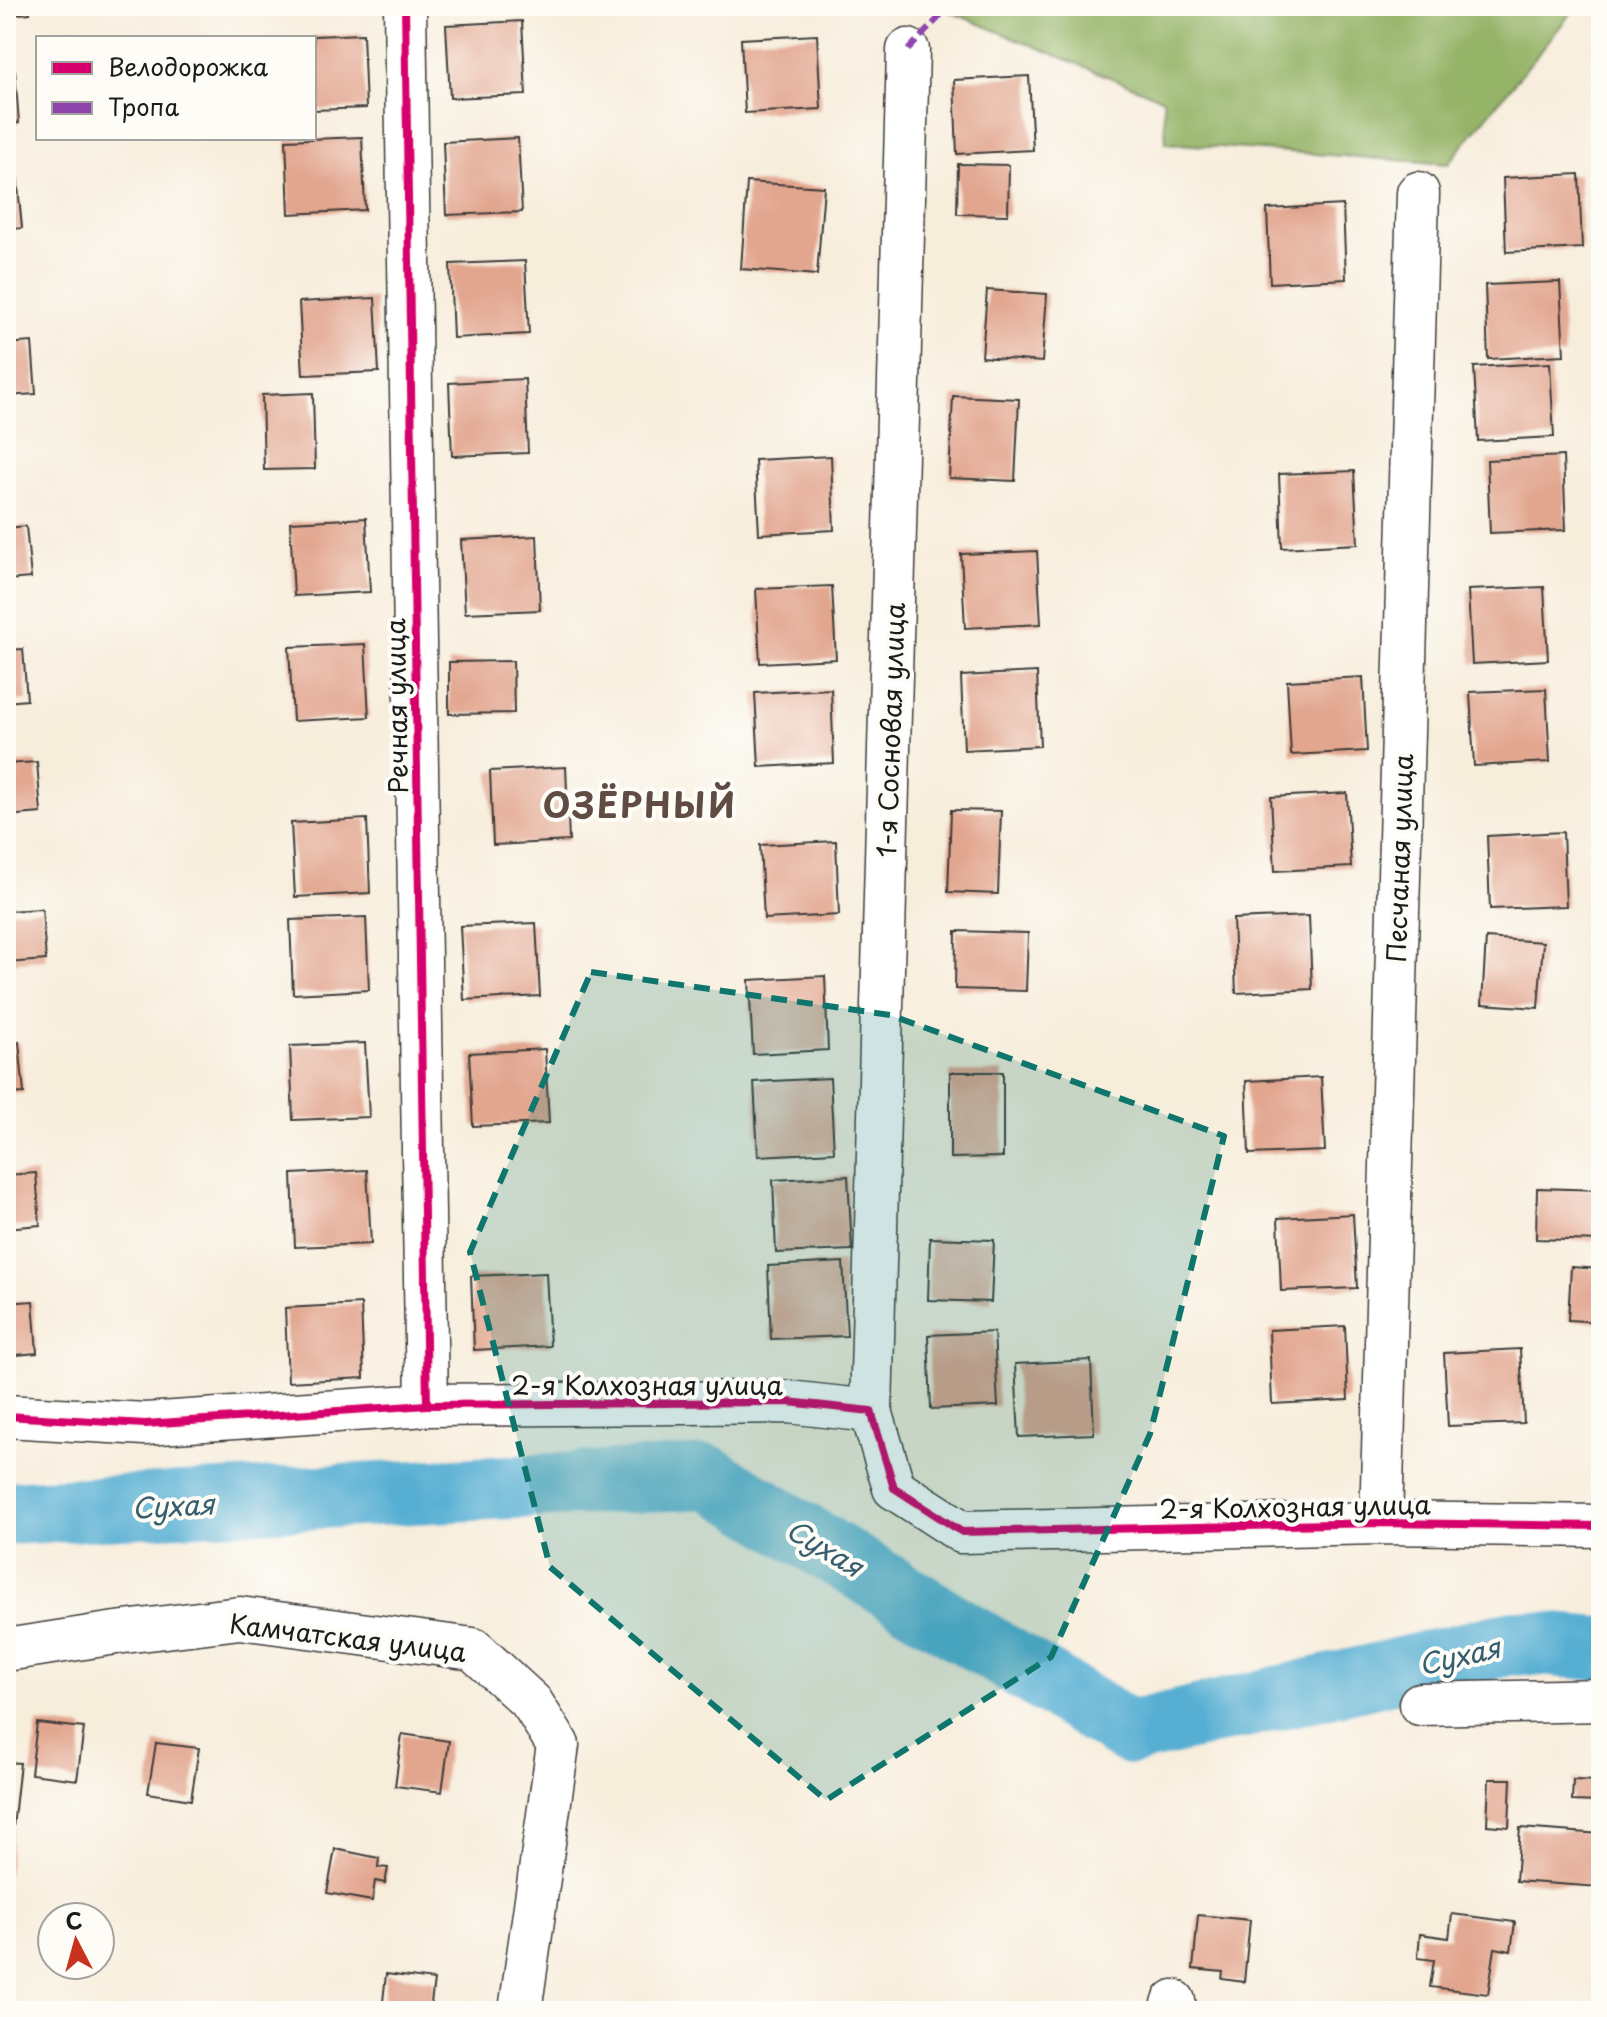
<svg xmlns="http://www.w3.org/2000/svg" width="1607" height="2017" font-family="'Playpen Sans',sans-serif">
<rect width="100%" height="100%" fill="#fdfcf7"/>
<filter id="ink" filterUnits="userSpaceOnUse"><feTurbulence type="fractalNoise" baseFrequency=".0125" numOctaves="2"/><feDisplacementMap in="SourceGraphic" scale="16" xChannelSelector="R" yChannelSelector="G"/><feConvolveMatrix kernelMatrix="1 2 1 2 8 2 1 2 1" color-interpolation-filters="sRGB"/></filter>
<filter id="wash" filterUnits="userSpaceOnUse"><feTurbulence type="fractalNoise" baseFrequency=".006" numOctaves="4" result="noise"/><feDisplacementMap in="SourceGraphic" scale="32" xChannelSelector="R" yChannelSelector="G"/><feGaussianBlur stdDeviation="1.8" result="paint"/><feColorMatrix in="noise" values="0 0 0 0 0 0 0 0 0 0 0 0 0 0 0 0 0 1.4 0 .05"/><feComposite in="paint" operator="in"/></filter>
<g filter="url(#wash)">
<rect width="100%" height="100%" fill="#f7eddb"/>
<!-- forest -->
<path fill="#95b467" stroke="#586842" stroke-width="2" d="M 936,6 L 1577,6 L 1448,164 L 1166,143 L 1163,99 Z"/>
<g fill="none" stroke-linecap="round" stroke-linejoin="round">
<!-- river -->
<path stroke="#56afd3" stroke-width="64" d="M 6,1513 L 709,1477 L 1130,1733 L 1515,1642 L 1601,1649"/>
</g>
<g id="blocks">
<!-- building -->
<g fill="#e2a58e">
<path d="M 6,6 L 29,6 L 30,13 L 6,15 Z"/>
<path d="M 522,21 L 526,95 L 450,98 L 446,25 Z"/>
<path d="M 363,34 L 366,108 L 314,110 L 314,36 Z"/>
<path d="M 817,35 L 821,109 L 745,113 L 741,39 Z"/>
<path d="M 15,71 L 19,123 L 6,124 L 6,72 Z"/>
<path d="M 1029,76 L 1033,150 L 957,154 L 954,80 Z"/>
<path d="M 362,137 L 365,210 L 289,214 L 286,140 Z"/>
<path d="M 518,138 L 522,212 L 446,215 L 443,142 Z"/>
<path d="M 958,164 L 1009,165 L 1008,215 L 957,214 Z"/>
<path d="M 1579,174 L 1582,248 L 1506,252 L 1503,178 Z"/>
<path d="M 17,176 L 22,228 L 6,230 L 6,177 Z"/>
<path d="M 747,182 L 824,187 L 817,275 L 741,269 Z"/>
<path d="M 1343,205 L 1346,279 L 1270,283 L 1267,209 Z"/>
<path d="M 525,261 L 529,334 L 453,338 L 450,264 Z"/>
<path d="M 1560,282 L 1564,355 L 1488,359 L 1485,285 Z"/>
<path d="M 987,290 L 1047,294 L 1042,362 L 982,357 Z"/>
<path d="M 375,298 L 379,372 L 303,375 L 299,302 Z"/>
<path d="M 32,342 L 36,394 L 6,396 L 6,344 Z"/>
<path d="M 1550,363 L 1554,437 L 1478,441 L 1474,367 Z"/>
<path d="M 525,379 L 528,453 L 452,456 L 449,383 Z"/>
<path d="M 313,393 L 315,469 L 264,470 L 262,395 Z"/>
<path d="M 953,396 L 1019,399 L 1015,481 L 949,478 Z"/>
<path d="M 831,456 L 834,530 L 759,534 L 755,460 Z"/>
<path d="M 1563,456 L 1566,530 L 1490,533 L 1487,460 Z"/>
<path d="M 1354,471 L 1358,544 L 1282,548 L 1279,474 Z"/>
<path d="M 366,518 L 370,592 L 294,596 L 290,522 Z"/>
<path d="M 26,526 L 31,578 L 6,580 L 6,528 Z"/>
<path d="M 537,536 L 540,610 L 465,613 L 461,540 Z"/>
<path d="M 1037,551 L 1041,624 L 965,628 L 961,554 Z"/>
<path d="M 832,586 L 836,659 L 760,663 L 756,589 Z"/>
<path d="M 1544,587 L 1548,660 L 1472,664 L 1468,590 Z"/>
<path d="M 365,644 L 369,717 L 293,721 L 289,647 Z"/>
<path d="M 23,649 L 27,700 L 6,702 L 6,650 Z"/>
<path d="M 513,661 L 514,713 L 449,714 L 449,662 Z"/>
<path d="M 1037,672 L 1040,746 L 964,750 L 961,676 Z"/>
<path d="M 1363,677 L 1367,751 L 1291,755 L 1287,681 Z"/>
<path d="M 831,689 L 834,763 L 759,767 L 755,693 Z"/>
<path d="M 1546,689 L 1550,762 L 1474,766 L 1470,692 Z"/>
<path d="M 37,762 L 41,813 L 6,816 L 6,764 Z"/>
<path d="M 566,767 L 569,841 L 493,845 L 490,771 Z"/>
<path d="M 1347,793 L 1351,867 L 1275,871 L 1271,797 Z"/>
<path d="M 951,810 L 1001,811 L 998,894 L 948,892 Z"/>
<path d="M 367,819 L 370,893 L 295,897 L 291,823 Z"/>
<path d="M 1563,832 L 1566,906 L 1490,909 L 1487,836 Z"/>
<path d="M 836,841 L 839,915 L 764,919 L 760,845 Z"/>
<path d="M 42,909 L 46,960 L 6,963 L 6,911 Z"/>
<path d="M 1309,916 L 1312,989 L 1236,993 L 1233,919 Z"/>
<path d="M 366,917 L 369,990 L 293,994 L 290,920 Z"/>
<path d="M 536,923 L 540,996 L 464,1000 L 460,926 Z"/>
<path d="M 956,931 L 1028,933 L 1026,991 L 955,989 Z"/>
<path d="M 1486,938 L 1543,942 L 1538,1008 L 1482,1004 Z"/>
<path d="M 825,976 L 828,1050 L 753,1054 L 749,980 Z"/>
<path d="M 19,1042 L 24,1093 L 6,1094 L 6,1043 Z"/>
<path d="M 365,1043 L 369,1117 L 293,1120 L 290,1046 Z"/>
<path d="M 545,1049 L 549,1123 L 473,1126 L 469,1053 Z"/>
<path d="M 950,1072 L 1003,1072 L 1003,1157 L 950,1158 Z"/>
<path d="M 1321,1077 L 1325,1151 L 1249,1154 L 1246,1081 Z"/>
<path d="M 830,1078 L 834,1152 L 758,1156 L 754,1082 Z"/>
<path d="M 367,1170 L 371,1244 L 295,1247 L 292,1174 Z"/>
<path d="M 36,1173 L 40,1225 L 6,1228 L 6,1175 Z"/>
<path d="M 848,1176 L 852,1250 L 776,1253 L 773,1180 Z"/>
<path d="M 1537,1188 L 1601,1190 L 1601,1241 L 1536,1239 Z"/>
<path d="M 1353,1214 L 1357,1288 L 1281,1291 L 1278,1218 Z"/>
<path d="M 930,1238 L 994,1240 L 991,1302 L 928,1300 Z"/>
<path d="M 843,1262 L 847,1336 L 771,1339 L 768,1266 Z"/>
<path d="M 1571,1267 L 1601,1269 L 1601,1322 L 1568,1320 Z"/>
<path d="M 546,1273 L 550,1346 L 474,1350 L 471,1276 Z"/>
<path d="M 33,1301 L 37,1353 L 6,1356 L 6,1303 Z"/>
<path d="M 361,1304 L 364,1378 L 288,1382 L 285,1308 Z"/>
<path d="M 1345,1326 L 1348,1400 L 1272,1404 L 1269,1330 Z"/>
<path d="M 994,1332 L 998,1406 L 931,1409 L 928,1335 Z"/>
<path d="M 1520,1349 L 1524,1423 L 1448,1426 L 1444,1353 Z"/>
<path d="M 1091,1360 L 1094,1434 L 1019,1437 L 1015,1364 Z"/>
<path d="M 37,1723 L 84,1728 L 77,1780 L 31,1774 Z"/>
<path d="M 402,1734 L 449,1741 L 442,1792 L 395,1786 Z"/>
<path d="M 156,1743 L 199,1748 L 191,1800 L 148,1793 Z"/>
<path d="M 6,1762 L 20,1763 L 8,1874 L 6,1874 Z"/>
<path d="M 1489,1779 L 1511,1779 L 1509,1827 L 1487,1825 Z"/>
<path d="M 1573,1780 L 1601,1781 L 1601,1802 L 1572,1801 Z"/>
<path d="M 1520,1828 L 1601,1834 L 1600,1887 L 1516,1881 Z"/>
<path d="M 335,1849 L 379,1858 L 378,1867 L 388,1868 L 385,1883 L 375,1881 L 372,1901 L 327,1893 Z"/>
<path d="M 1452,1914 L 1515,1922 L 1511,1951 L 1495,1948 L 1488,1994 L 1430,1987 L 1434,1960 L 1418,1958 L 1420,1934 L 1449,1938 Z"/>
<path d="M 1198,1915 L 1250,1920 L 1244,1982 L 1222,1979 L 1223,1972 L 1193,1969 Z"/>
<path d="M 386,1974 L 434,1980 L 430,2011 L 382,2011 Z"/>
</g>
</g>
</g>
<g filter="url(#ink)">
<use href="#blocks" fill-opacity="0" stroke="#3d3b39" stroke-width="2"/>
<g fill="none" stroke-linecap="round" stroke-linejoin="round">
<!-- minor casing -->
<g stroke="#3d3b39" stroke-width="45">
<g id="minor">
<path d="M 405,6 L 427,1405"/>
<path d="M 871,1411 L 908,50"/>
<path d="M 6,1416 L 145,1424 L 427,1405 L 788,1402 L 871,1411 L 894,1488 L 962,1532 L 1381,1523 L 1601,1526"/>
<path d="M 1381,1523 L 1418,193"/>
<path d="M 6,1650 L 116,1633 L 240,1618 L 473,1649 L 532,1703 L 558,1745 L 520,2011"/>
<path d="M 1420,1704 L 1601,1700"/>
<path d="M 1171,2011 L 1174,2001"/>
</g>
</g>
<!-- minor -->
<use href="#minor" stroke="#fff" stroke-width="42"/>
<!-- quiet -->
<path stroke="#8e44ad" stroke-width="6" stroke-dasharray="12 6" stroke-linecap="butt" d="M 908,50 L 950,6"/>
<!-- cycleway casing -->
<g stroke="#fdfcf7" stroke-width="13">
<g id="cycleway">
<path d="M 405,6 L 427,1405"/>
<path d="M 6,1416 L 145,1424 L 427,1405 L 788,1402 L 871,1411 L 894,1488 L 962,1532 L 1381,1523 L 1601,1526"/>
</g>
</g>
<!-- cycleway -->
<use href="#cycleway" stroke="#d6006c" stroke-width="8"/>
</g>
</g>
<!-- marked area -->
<path fill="#0f766e" fill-opacity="0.2" stroke="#0f766e" stroke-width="6" stroke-dasharray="16 10" stroke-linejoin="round" d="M 591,972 L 890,1015 L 1224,1136 L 1150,1434 L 1051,1657 L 826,1800 L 550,1567 L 470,1252 Z"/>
<g text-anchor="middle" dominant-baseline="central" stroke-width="8" stroke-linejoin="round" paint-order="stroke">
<!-- street labels -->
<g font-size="26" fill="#1c1c1c" stroke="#fdfcf7">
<text transform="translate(396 706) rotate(-91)">Речная улица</text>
<text transform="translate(890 730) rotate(-88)">1-я Сосновая улица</text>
<text transform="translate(1399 858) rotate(-88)">Песчаная улица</text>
<text x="647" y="1384">2-я Колхозная улица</text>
<text transform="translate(1295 1506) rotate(-1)">2-я Колхозная улица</text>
<text transform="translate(348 1637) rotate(7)">Камчатская улица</text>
</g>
<!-- water labels -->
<g font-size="28" font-style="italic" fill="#365e6e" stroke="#fdfcf7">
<text transform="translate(173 1505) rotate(-3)">Сухая</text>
<text transform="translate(825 1547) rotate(31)">Сухая</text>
<text transform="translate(1459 1655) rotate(-13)">Сухая</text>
</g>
<!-- district labels -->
<g font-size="34" font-weight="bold" letter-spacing="2" fill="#614c44" stroke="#fdfcf7">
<text x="640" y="804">ОЗЁРНЫЙ</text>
</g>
</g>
<!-- margin -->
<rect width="1607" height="2017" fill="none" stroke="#fdfcf7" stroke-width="32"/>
<!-- legend -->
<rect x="36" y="36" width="280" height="104" fill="#fdfcf7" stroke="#a3a29f" stroke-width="2"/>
<rect x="52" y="62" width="40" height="12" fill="#d6006c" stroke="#a3a29f" stroke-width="2"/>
<text x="108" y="76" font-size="24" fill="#1c1c1c">Велодорожка</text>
<rect x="52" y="102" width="40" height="12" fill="#8e44ad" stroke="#a3a29f" stroke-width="2"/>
<text x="108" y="116" font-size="24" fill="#1c1c1c">Тропа</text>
<!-- north arrow -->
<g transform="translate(76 1941) rotate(354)"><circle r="38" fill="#fdfcf7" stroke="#a3a29f" stroke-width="2"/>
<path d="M0-6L14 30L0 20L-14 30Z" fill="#c8321e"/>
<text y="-12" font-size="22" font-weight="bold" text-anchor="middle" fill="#1c1c1c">С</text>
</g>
</svg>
